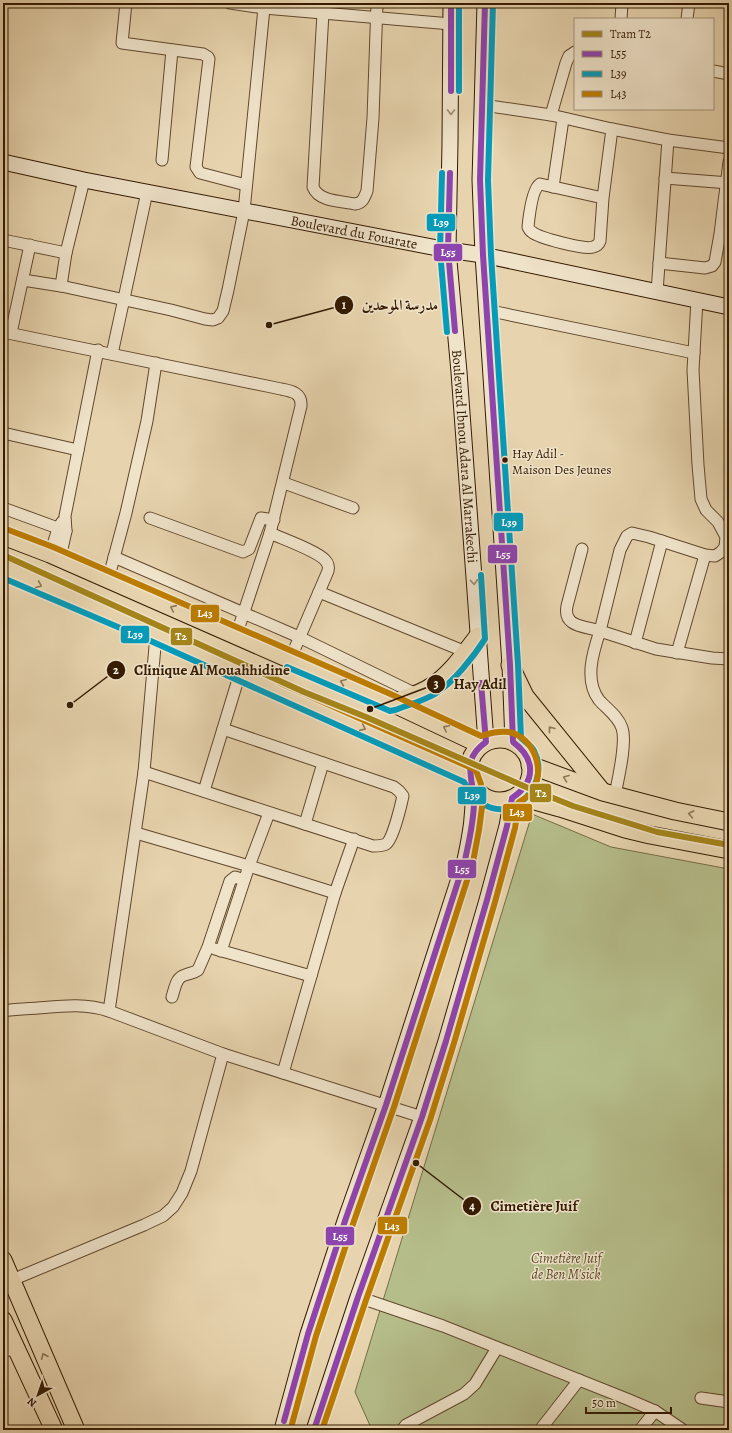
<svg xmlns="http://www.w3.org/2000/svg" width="732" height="1433" font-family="Alegreya,Amiri,serif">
<rect width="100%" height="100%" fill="#e7d4ae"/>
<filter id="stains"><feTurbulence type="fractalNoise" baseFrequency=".005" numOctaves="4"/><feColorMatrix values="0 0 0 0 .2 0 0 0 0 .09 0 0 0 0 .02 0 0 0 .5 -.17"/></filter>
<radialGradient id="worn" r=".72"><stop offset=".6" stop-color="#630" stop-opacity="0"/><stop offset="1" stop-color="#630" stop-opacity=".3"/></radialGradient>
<!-- green -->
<path fill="#b5bd8a" stroke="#746c45" d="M 532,814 L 611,847 L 729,869 L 729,1430 L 372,1430 L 355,1392 Z"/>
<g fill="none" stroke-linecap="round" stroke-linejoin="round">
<!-- street casing -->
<g stroke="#61482c" stroke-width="13">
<g id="street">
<path d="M 126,3 L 122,43 L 203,54 L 208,57 L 209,59 L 196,167 L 200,173 L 204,174 L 246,185"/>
<path d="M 230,3 L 264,8 L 451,24"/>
<path d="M 323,13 L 313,187 C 319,202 341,201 355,204 C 363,203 364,198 367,191 L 373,118 L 377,3"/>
<path d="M 621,19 L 622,3"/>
<path d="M 687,19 L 689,3"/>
<path d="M 713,71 L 729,74"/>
<path d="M 483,105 L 551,115 L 612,129 L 668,140 L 729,148"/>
<path d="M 551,115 L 566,63 L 569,56 L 575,52"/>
<path d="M 162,160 L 172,50"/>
<path d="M 665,178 L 729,183"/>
<path d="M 553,187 L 563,119"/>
<path d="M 603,198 L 540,184 C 532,189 529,217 528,227 C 529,229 530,231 532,232 C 539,238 585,250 593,247 C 597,246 599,244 600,241 L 603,198 L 612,129"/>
<path d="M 3,240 L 66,253"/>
<path d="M 659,263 L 705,268 L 712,266 L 715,262 L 720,234 L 729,162"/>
<path d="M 23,280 L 61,286 L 171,310 L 205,319 L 213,320 L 218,318 L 223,311 L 228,290 L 244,211 L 264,8"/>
<path d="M 61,286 L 66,253 L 84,180"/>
<path d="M 657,292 L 668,140"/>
<path d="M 486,310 L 694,353"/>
<path d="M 3,332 L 281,389 C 292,391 302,393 301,406 L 270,533 L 236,636"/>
<path d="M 11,333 L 30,245"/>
<path d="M 112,354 L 147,192"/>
<path d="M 3,433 L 78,450"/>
<path d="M 284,483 L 353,508"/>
<path d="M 3,508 L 66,531"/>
<path d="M 150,518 L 243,552 L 249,549 L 261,518 L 274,520"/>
<path d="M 270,533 C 283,539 317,551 325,560 C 328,563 329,567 328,571 L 295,648 L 289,659"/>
<path d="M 582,549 L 567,606 C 563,627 584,626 600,631 L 620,550 L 627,536 L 632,533 L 649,537 L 705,555 L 715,556 L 721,552 L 725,547 L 726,537 L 718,522 L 706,510 L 701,499 L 698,465 L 693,370 L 697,300"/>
<path d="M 50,554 L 58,529 L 62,522"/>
<path d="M 114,557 L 299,637 L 416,694"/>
<path d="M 60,558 L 66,531 L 65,516 L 98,350"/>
<path d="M 108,580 L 126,513 L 147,421 L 156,363"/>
<path d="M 319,592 L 466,652"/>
<path d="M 635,643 L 662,541"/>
<path d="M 677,653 L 705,555"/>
<path d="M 144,772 L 373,846 C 378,846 382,846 386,844 C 393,839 401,805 403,796 L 399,791 L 394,787 L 223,729"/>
<path d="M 204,791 L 240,673"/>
<path d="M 615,795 C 618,779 627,743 622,728 C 618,716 607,709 599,700 C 584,680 593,652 600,631 L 656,649 L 712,658 L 729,659"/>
<path d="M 305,824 L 323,763"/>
<path d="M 136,833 L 249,866 L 335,893"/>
<path d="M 215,949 L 311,976"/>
<path d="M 221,951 L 249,866 L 269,813"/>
<path d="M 172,997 C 175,988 176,977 185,975 C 190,973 194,973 198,970 L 208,947 L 230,881 L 235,877 L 244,880"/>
<path d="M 3,1011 C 14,1009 26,1009 38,1008 C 62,1006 85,1003 109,1011 L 144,772 L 156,635"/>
<path d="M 109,1011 L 223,1054 L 422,1117"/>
<path d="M 283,1073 L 335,893 L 354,839"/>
<path d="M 12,1280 L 144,1225 L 163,1216 L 173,1207 L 182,1193 L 191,1171 L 223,1054"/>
<path d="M 358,1297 L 443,1326 L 627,1399 L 655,1411 L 683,1430"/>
<path d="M 3,1352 L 16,1347"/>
<path d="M 701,1398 L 729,1402"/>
<path d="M 402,1430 L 406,1425 L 464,1394 L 475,1384 L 497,1348"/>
<path d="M 540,1430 L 579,1380"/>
<path d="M 640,1430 L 655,1411"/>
</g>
</g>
<!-- secondary casing -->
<g stroke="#341a00" stroke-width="17">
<g id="secondary">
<path id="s1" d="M 451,3 L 450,142 L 448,250 L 459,372 L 486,742"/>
<path d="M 485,3 L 480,180 L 483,255 L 510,665 L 513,742"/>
<path id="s2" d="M 3,162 L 84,180 L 448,250 L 483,255 L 729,307"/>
<path d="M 282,1430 L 308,1334 L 346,1218 L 386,1105 L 465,860 C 471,832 474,813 473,785"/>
<path d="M 314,1430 L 358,1297 L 422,1117 L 446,1041 L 487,900 L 507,826 L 512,798"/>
</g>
</g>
<!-- primary casing -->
<g stroke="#341a00" stroke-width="19">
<g id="primary">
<path d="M 3,536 L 50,554 L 289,659 L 392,703 L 481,745"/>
<path d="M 3,569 L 156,635 L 470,776"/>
<path d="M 510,665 L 525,696 L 601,790"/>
<path d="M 392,703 C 405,698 421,694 432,686 C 451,674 464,654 478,636"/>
<circle cx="500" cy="770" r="31"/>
<path d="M 530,765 L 603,792 L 675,811 L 729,822"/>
<path d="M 517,796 L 560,808 L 625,829 L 650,835 L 729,850"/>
<path d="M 3,1260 L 76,1430"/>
<path d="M 3,1320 L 54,1430"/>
</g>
</g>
<!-- street -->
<use href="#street" stroke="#efe3ca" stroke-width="11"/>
<!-- secondary -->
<use href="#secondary" stroke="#efe3ca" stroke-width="15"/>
<!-- primary -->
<use href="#primary" stroke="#e7d4ae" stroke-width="17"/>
<!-- bus-1 casing -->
<g stroke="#efe3ca" stroke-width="9">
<g id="bus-1">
<path d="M 451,3 L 451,91"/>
<path d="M 450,173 L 448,250 L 455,331"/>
<path d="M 284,1421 L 308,1334 L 346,1218 L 386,1105 L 465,860 C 469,841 474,821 474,801 C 474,789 468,773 471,761 C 473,753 479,747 486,742 L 481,683"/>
<path d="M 314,1430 L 358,1297 L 422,1117 L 446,1041 L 487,900 L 507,826 L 512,798 C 536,782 536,759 513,742 L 510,665 L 483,255 L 480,180 L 485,3"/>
</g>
</g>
<!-- bus-2 casing -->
<g stroke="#efe3ca" stroke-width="9">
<g id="bus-2">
<path d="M 459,3 L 459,91"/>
<path d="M 442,173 L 440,251 L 447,332"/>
<path d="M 3,578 L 153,642 L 464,782 C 468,787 470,794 474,798 C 477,801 481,803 485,805 C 515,822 551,783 534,751 C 532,746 525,742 521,738 L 518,664 L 491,255 L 488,180 L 493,3"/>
<path d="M 287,667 L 390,711 L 395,710 C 408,705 423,701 435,694 C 453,683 474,656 485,639 L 481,575"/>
</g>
</g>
<!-- bus-3 casing -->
<g stroke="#efe3ca" stroke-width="9">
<g id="bus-3">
<path d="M 6,529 L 53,547 L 395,696 L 481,736 C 491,733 498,731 509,732 C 535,737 548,775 529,795 C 526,798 523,800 519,802 L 515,828 L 495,902 L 454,1043 L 430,1120 L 366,1300 L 322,1430"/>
<path d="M 280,683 L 474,769 L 477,773 L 481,784 L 482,807 L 479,830 L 473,862 L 394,1107 L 354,1221 L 316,1336 L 292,1424"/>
</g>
</g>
<!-- bus-1 -->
<use href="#bus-1" stroke="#8e44ad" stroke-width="6"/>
<!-- bus-2 -->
<use href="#bus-2" stroke="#059bb9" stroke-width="6"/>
<!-- bus-3 -->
<use href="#bus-3" stroke="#bc7c00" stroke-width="6"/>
<!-- tram-1 casing -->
<g stroke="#efe3ca" stroke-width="9">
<path id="tram-1" d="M 3,555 L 304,692 L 366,717 L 526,787 L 573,806 L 657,832 L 729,845"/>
</g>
<!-- tram-1 -->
<use href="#tram-1" stroke="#a4841a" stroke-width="6"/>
</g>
<!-- one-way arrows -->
<defs><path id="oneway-chevron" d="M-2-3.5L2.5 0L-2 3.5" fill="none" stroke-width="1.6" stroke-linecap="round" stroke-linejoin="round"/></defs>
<g stroke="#9b896f">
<use href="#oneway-chevron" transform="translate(451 112) rotate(90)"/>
<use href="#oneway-chevron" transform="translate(474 582) rotate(86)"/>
</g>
<g stroke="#8e7757">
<use href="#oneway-chevron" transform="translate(39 585) rotate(23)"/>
<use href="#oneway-chevron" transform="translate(173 608) rotate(-156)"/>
<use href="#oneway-chevron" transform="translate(343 682) rotate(-157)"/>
<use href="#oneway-chevron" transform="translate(363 728) rotate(24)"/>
<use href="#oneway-chevron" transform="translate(446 728) rotate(-154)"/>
<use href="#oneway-chevron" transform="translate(551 729) rotate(-128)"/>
<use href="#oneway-chevron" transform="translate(566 778) rotate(-159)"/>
<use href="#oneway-chevron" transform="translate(691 814) rotate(-169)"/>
<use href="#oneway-chevron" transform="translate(44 1356) rotate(-113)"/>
</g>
<!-- markers -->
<circle fill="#341a00" stroke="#efe3ca" stroke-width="1.5" cx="505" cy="460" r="3.5"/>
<g text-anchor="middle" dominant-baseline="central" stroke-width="3" stroke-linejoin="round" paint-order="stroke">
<!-- bus labels -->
<g font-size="13" fill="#341a00" stroke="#efe3ca" text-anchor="start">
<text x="512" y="453">Hay Adil -<tspan x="512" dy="16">Maison Des Jeunes</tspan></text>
</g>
<!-- street labels -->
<g font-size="14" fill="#341a00" stroke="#efe3ca">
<text stroke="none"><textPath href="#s2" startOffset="358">Boulevard du Fouarate</textPath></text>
<text stroke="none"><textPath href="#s1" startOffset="454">Boulevard Ibnou Adara Al Marrakechi</textPath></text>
</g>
<!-- park labels -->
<g font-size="14" font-style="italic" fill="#5b4b29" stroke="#efe3ca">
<text x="566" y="1258">Cimetière Juif<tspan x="566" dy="16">de Ben M'sick</tspan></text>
</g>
</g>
<!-- callouts -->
<path fill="none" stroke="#341a00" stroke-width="1.5" d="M269 325L344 305M70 705L116 670M370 709L436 684M416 1163L472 1206"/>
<g fill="#341a00" stroke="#efe3ca" stroke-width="1.5">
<circle cx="269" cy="325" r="4"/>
<circle cx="70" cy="705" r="4"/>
<circle cx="370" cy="709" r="4"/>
<circle cx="416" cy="1163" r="4"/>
<circle cx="344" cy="305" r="10"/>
<circle cx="116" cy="670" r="10"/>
<circle cx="436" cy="684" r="10"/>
<circle cx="472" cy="1206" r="10"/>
</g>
<g font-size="12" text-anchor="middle" font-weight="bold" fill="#fff">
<text x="344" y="309">1</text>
<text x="116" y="674">2</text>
<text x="436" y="688">3</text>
<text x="472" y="1210">4</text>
</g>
<g font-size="15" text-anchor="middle" font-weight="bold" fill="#341a00" stroke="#efe3ca" stroke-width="3" stroke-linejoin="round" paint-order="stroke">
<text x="400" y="310">مدرسة الموحدين</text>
<text x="212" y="675">Clinique Al Mouahhidine</text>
<text x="480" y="689">Hay Adil</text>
<text x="534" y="1211">Cimetière Juif</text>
</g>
<g stroke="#efe3ca" stroke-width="1.5">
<rect x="426" y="213" width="30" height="19" rx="4" fill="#059bb9"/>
<rect x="433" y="243" width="30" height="19" rx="4" fill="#8e44ad"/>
<rect x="493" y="512" width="31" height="20" rx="4" fill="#059bb9"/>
<rect x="487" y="544" width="31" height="20" rx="4" fill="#8e44ad"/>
<rect x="190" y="604" width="30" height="19" rx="4" fill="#bc7c00"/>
<rect x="120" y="625" width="30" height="19" rx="4" fill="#059bb9"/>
<rect x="170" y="627" width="23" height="19" rx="4" fill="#a4841a"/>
<rect x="529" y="783" width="23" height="20" rx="4" fill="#a4841a"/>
<rect x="457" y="786" width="30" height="19" rx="4" fill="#059bb9"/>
<rect x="502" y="803" width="31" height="19" rx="4" fill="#bc7c00"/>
<rect x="447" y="859" width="30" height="20" rx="4" fill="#8e44ad"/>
<rect x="377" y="1216" width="31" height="19" rx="4" fill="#bc7c00"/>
<rect x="325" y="1226" width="30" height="20" rx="4" fill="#8e44ad"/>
</g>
<g font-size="11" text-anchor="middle" font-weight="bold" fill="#fff">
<text x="441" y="226">L39</text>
<text x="448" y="256">L55</text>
<text x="509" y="526">L39</text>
<text x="503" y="558">L55</text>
<text x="205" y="617">L43</text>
<text x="135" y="638">L39</text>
<text x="181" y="640">T2</text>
<text x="541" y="797">T2</text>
<text x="472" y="799">L39</text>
<text x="517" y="816">L43</text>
<text x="462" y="873">L55</text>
<text x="392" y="1230">L43</text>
<text x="340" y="1240">L55</text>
</g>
<!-- margin -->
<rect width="732" height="1433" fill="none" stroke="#e7d4ae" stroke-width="16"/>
<rect x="4" y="4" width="724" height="1425" fill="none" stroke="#341a00" stroke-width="2"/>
<rect x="8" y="8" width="716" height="1417" fill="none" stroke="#341a00"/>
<!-- legend -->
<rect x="574" y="18" width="140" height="92" fill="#efe3ca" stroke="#a49379"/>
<rect x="582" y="31" width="20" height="6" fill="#a4841a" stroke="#a49379"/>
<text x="610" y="38" font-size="12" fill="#341a00">Tram T2</text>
<rect x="582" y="51" width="20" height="6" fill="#8e44ad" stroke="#a49379"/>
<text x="610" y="58" font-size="12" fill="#341a00">L55</text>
<rect x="582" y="71" width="20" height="6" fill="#059bb9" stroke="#a49379"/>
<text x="610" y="78" font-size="12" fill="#341a00">L39</text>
<rect x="582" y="91" width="20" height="6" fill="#bc7c00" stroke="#a49379"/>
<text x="610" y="98" font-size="12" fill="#341a00">L43</text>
<!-- north arrow -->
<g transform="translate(38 1395) rotate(220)" stroke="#efe3ca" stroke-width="3" paint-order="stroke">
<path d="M0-3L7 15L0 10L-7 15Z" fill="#341a00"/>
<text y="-6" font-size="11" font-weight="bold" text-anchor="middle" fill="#341a00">N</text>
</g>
<!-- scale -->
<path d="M586 1407v6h85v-6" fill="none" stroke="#341a00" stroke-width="2"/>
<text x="592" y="1407" font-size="12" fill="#341a00" stroke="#efe3ca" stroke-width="3" paint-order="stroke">50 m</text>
<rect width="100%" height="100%" filter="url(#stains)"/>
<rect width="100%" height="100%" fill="url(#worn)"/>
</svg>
